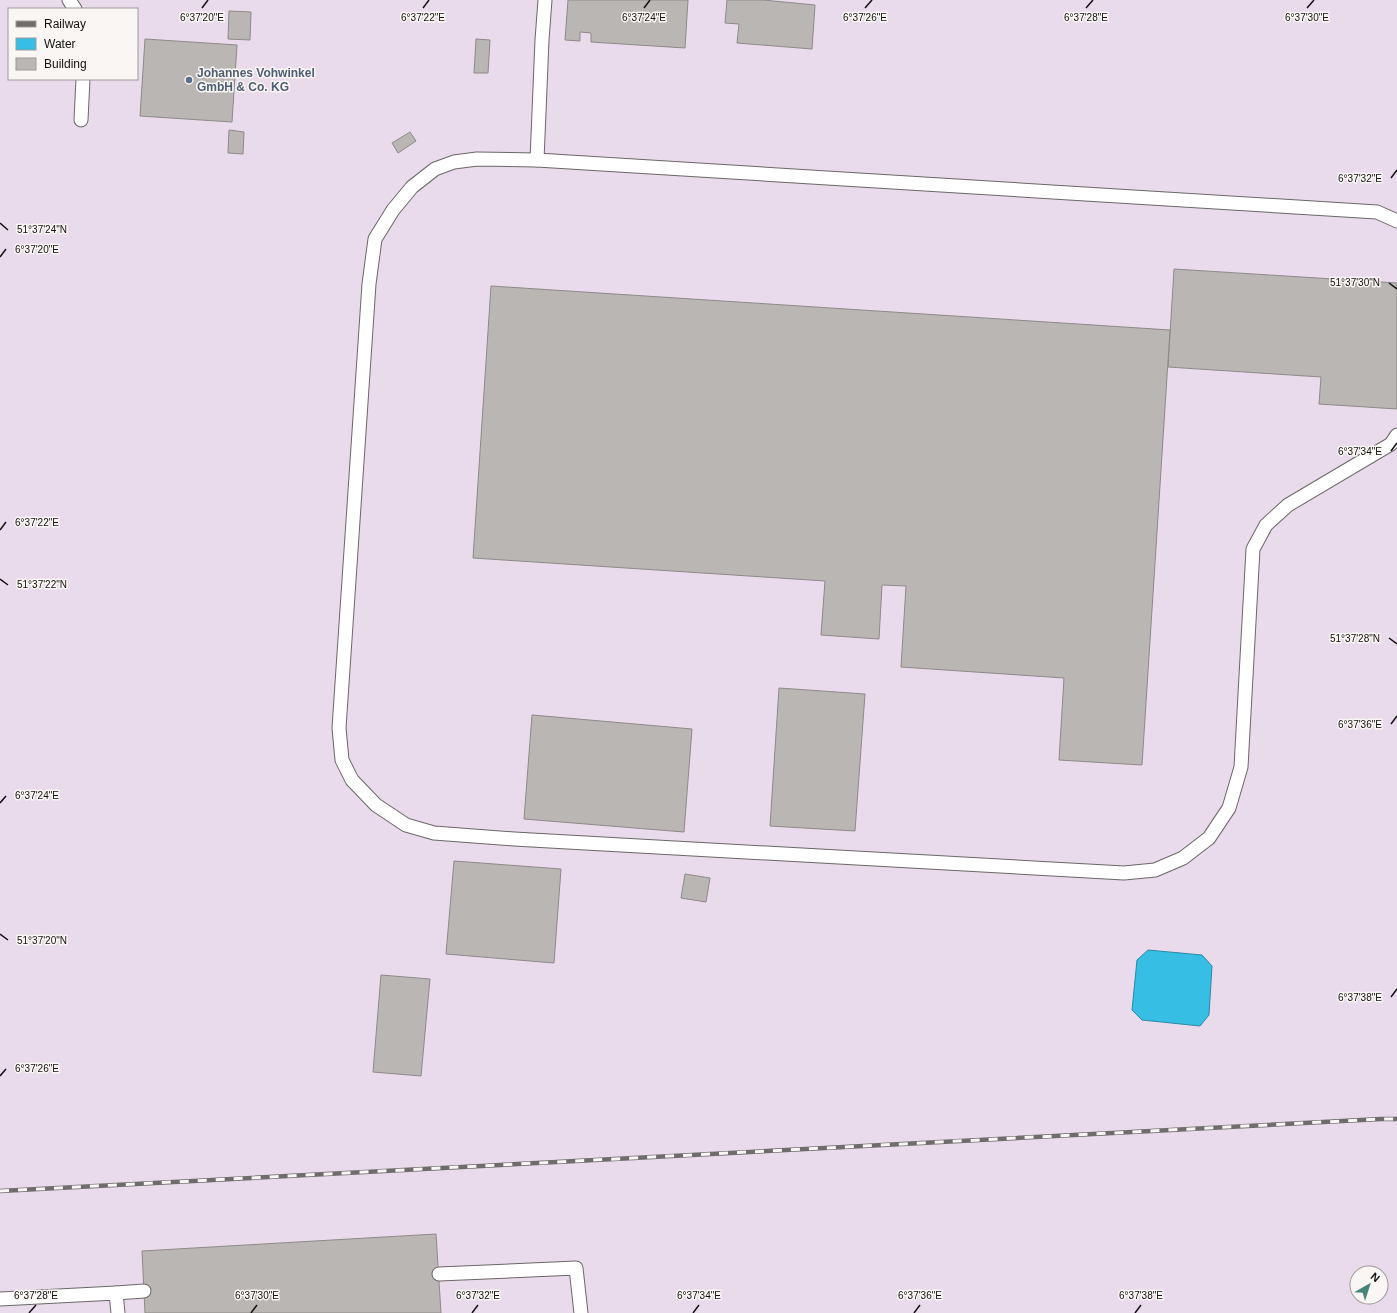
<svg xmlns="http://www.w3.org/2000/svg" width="1397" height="1313" font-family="Helvetica,sans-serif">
<rect width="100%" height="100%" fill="#ece9e6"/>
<!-- industrial -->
<path fill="#e9daec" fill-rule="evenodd" d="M 0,0 L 1397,0 L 1397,1313 L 0,1313 ZM 9,9 L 137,9 L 137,79 L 9,79 ZM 1357,1273 L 1381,1273 L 1381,1297 L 1357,1297 Z"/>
<!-- water -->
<path fill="#36bee5" stroke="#2b8aa5" d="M 1148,950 L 1202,955 L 1212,966 L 1209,1015 L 1200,1026 L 1142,1020 L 1132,1010 L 1137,960 Z"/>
<!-- building -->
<g fill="#b9b6b3" stroke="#8d8a88">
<path d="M 568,0 L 688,0 L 685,48 L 591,42 L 591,33 L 580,32 L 580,41 L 565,40 Z"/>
<path d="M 727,0 L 763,0 L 815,5 L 812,49 L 737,43 L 739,24 L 725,23 Z"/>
<path d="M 229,11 L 251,12 L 250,40 L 228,39 Z"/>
<path d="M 145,39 L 237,45 L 232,122 L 140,116 Z"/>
<path d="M 476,39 L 490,40 L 488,73 L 474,73 Z"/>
<path d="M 229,130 L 244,132 L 243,154 L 228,153 Z"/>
<path d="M 410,132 L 416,141 L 398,153 L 392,143 Z"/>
<path d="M 1174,269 L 1397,283 L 1397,409 L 1319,404 L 1321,377 L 1168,367 Z"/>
<path d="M 491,286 L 1170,330 L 1142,765 L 1059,760 L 1064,678 L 901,667 L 906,586 L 882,585 L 879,639 L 821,635 L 825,581 L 473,558 Z"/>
<path d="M 779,688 L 865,694 L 855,831 L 770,826 Z"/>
<path d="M 532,715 L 692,729 L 684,832 L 524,819 Z"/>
<path d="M 454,861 L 561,869 L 554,963 L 446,954 Z"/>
<path d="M 685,874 L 710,878 L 706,902 L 681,898 Z"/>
<path d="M 381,975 L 430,979 L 421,1076 L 373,1072 Z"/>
<path d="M 436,1234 L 441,1313 L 145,1313 L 142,1251 Z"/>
</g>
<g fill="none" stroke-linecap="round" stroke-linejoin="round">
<!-- lane casing -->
<g stroke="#6b6866" stroke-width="15">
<g id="lane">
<path d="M 69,0 L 75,9"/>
<path d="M 81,120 L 83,79"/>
<path d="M 537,160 L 542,40 L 545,0"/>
<path d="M 1397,221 L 1377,212 L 537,160 L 477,159 L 454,162 L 435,169 L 412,187 L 393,210 L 375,239 L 369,284 L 339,728 L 342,760 L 352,780 L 376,805 L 406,825 L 434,833 L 514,839 L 1124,873 L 1155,870 L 1183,858 L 1209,838 L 1229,808 L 1241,767 L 1253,549 L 1266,525 L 1288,505 L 1391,444 L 1397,435"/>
<path d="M 439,1274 L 576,1268 L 581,1313"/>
<path d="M 116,1293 L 144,1291"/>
<path d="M 0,1299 L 116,1293 L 118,1313"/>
</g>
</g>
<!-- lane -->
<use href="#lane" stroke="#fff" stroke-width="13"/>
<!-- rail casing -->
<g stroke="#6f6d6c" stroke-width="4.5">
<path id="rail" d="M 0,1191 L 1381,1119 L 1397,1119"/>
</g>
<!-- rail -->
<use href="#rail" stroke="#f9f6f3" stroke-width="3" stroke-dasharray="9" stroke-linecap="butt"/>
</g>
<!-- ticks -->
<path fill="none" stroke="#121110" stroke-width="1.5" d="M 202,8 L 208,0M 423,8 L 429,0M 644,8 L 650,0M 865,8 L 872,0M 1086,8 L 1093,0M 1307,8 L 1314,0M 1391,178 L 1397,170M 0,223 L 8,230M 0,257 L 6,249M 1389,283 L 1397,289M 1391,451 L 1397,443M 0,530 L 6,522M 0,579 L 8,585M 1389,638 L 1397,644M 1391,724 L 1397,716M 0,803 L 6,796M 0,934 L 8,940M 1391,997 L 1397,989M 0,1076 L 6,1069M 29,1313 L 36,1305M 251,1313 L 257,1305M 472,1313 L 478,1305M 693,1313 L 699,1305M 914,1313 L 920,1305M 1135,1313 L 1141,1305"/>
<!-- markers -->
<circle fill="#5c6f8a" stroke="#f9f6f3" stroke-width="1.5" cx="189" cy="80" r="4"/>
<g text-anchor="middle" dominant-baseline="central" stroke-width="3" stroke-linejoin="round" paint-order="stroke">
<!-- service labels -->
<g font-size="12" font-weight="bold" fill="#4e5e75" stroke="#f9f6f3" text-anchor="start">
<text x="197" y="73">Johannes Vohwinkel<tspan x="197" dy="14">GmbH &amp; Co. KG</tspan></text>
</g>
</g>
<g font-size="10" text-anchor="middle" fill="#121110" stroke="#f9f6f3" stroke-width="3" stroke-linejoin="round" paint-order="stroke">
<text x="202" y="21">6°37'20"E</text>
<text x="423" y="21">6°37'22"E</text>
<text x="644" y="21">6°37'24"E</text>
<text x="865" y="21">6°37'26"E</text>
<text x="1086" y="21">6°37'28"E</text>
<text x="1307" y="21">6°37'30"E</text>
<text x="1360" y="182">6°37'32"E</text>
<text x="42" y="233">51°37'24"N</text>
<text x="37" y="253">6°37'20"E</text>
<text x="1355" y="286">51°37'30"N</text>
<text x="1360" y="455">6°37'34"E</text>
<text x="37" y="526">6°37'22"E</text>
<text x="42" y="588">51°37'22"N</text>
<text x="1355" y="642">51°37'28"N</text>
<text x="1360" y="728">6°37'36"E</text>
<text x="37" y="799">6°37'24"E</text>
<text x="42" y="944">51°37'20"N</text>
<text x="1360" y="1001">6°37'38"E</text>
<text x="37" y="1072">6°37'26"E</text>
<text x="36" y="1299">6°37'28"E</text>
<text x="257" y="1299">6°37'30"E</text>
<text x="478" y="1299">6°37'32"E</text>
<text x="699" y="1299">6°37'34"E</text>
<text x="920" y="1299">6°37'36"E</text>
<text x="1141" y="1299">6°37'38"E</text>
</g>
<!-- legend -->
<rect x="8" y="8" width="130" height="72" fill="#f9f6f3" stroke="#9d9a98"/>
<rect x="16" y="21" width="20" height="6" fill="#6f6d6c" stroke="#9d9a98"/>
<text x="44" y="28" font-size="12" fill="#121110">Railway</text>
<rect x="16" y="38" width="20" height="12" fill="#36bee5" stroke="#9d9a98"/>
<text x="44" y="48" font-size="12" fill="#121110">Water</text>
<rect x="16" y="58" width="20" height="12" fill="#b9b6b3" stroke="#9d9a98"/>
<text x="44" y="68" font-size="12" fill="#121110">Building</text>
<!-- north arrow -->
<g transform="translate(1369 1285) rotate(39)"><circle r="19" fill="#f9f6f3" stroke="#9d9a98"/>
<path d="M0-3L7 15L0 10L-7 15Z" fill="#438577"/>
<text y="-6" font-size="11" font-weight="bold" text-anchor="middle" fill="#121110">N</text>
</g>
</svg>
